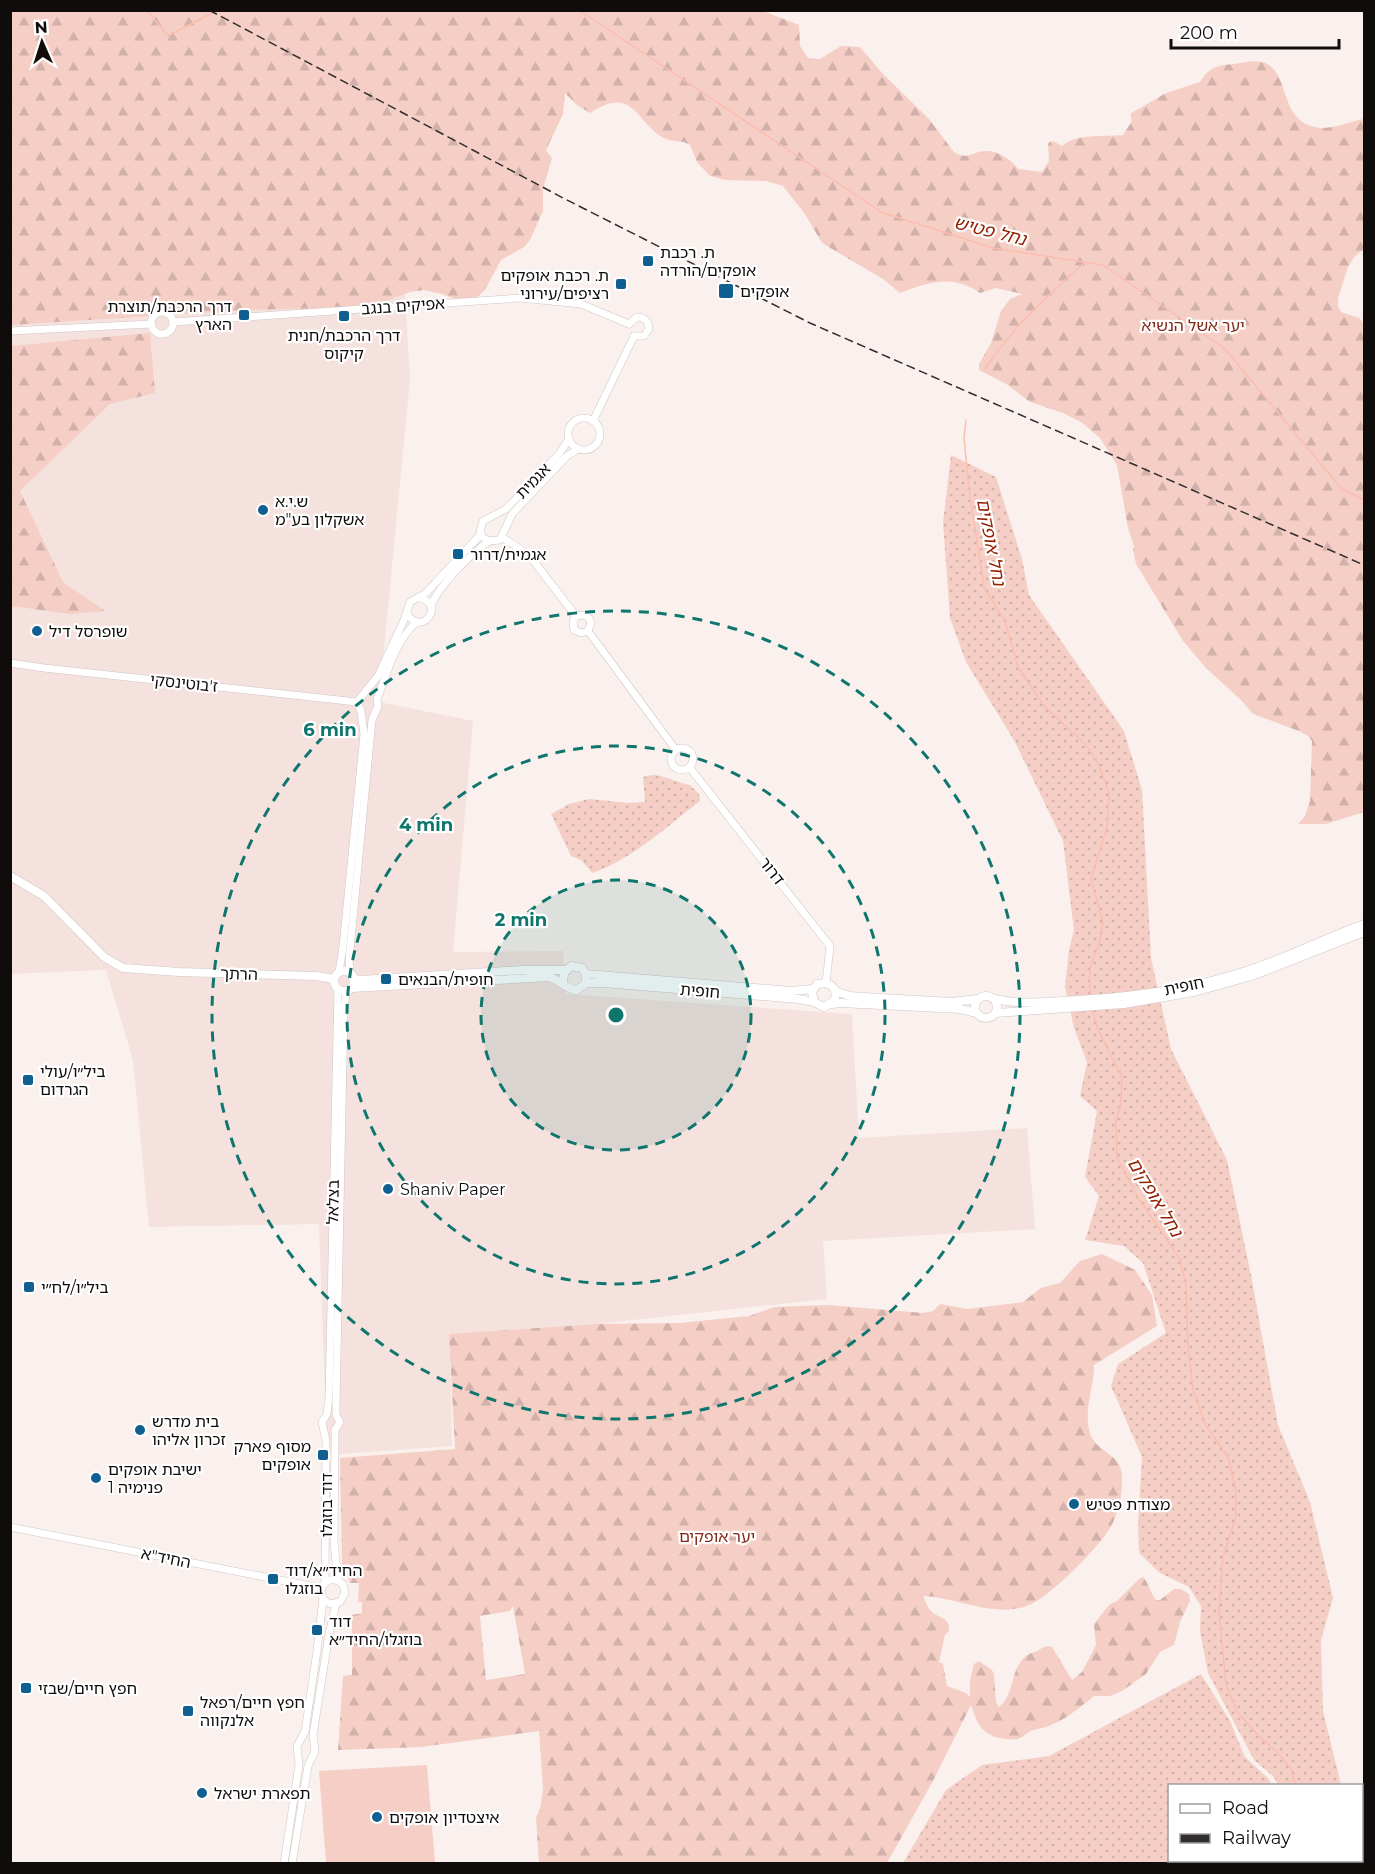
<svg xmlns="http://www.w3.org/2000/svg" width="1375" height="1874" font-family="Montserrat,'Noto Sans Hebrew',sans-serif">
<defs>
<pattern id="grass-dots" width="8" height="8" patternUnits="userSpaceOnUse" patternTransform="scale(1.5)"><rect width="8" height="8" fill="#f5cfc6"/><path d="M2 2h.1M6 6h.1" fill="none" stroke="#d1b1a9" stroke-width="1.8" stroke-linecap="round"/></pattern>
<pattern id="forest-firs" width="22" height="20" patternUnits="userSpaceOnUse" patternTransform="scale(1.5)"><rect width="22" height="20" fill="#f5cfc6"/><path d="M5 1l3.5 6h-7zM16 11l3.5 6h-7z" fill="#d1b1a9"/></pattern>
</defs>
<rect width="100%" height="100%" fill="#faf0ed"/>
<!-- built -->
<path fill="#f5e2de" d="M 405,293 L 410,379 L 379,702 L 473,721 L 453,952 L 563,951 L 566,994 L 852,1014 L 859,1138 L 1027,1128 L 1035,1229 L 823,1241 L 827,1299 L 596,1324 L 450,1334 L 452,1446 L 327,1455 L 319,1224 L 149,1227 L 133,1060 L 106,970 L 11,974 L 10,322 Z"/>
<!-- grass -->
<g fill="url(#grass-dots)">
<path d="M 951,455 L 996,477 L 1022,559 L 1029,595 L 1124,731 L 1142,790 L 1151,958 L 1171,1049 L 1227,1160 L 1251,1275 L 1278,1425 L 1310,1502 L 1333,1598 L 1321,1640 L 1323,1711 L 1341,1785 L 1278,1785 L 1274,1777 L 1254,1760 L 1208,1673 L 1200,1631 L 1201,1606 L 1189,1587 L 1160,1573 L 1139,1553 L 1138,1524 L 1142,1457 L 1111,1386 L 1118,1364 L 1166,1333 L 1143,1263 L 1124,1246 L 1085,1240 L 1099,1196 L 1085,1177 L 1097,1111 L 1080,1096 L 1087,1062 L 1074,1028 L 1065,987 L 1069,950 L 1074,930 L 1063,841 L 1015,742 L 966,662 L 950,618 L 943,523 Z"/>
<path d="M 652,775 C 665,775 677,783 690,785 L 699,794 L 700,801 C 666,827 633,859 592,873 L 581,860 L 571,856 L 551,814 L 569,804 L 589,799 L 629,803 L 645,802 L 643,777 Z"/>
<path d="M 1201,1674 L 1230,1721 L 1245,1757 L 1269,1779 L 1271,1785 L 1170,1786 L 1170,1860 L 1278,1861 L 1278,1863 L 903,1863 L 946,1790 L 982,1765 L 1049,1756 Z"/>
</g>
<!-- forest -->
<g fill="url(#forest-firs)" fill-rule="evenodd">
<path d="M 11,11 L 763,11 L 799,25 L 800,46 L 808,58 L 820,59 L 841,46 L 860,47 L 883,74 L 929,119 L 954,152 C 969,161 972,151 986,151 C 997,150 1013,161 1018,169 L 1042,172 L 1049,161 L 1048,145 L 1049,142 L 1053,141 L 1062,146 C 1077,133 1104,137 1123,135 L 1132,121 L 1130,114 L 1166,93 L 1200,82 C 1209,67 1218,65 1234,64 C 1243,63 1253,60 1262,62 C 1288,68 1280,111 1306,124 C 1326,134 1345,122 1364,119 L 1364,249 L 1354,257 L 1348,267 L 1338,298 L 1338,306 L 1341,312 L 1359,318 L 1364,324 L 1364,812 L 1326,824 L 1298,824 L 1305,816 L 1310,801 L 1312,741 L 1308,736 L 1299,731 L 1253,714 L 1242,701 L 1206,668 L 1183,641 L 1136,564 L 1133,550 L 1134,546 L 1128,528 L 1117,465 L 1100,438 L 1081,422 L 1063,413 L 1030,402 L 1008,385 L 979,370 L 979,364 L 991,343 L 1001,311 L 1010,299 L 1022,294 L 996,288 L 980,293 C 953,274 928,282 900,293 L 883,279 L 822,243 L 805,214 L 783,186 L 766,181 L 725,180 L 710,176 L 697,162 L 690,145 C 682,139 672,143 664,138 C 635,122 634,84 590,113 L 577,105 L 565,93 L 563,114 L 546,150 L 552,158 L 543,189 L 543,211 L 530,240 L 524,247 L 501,260 L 486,288 L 479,296 L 466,303 L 442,294 L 424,290 L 410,292 L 370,307 L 246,310 L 11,325 Z"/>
<path d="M 150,333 L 155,393 L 110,404 L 20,491 L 63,582 L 105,611 L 70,614 L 11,606 L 11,346 Z"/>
<path d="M 1102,1254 L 1135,1270 L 1152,1295 L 1157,1326 L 1094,1365 C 1094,1388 1083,1410 1090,1433 C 1095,1452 1121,1453 1122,1475 C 1123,1492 1119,1513 1110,1528 C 1099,1547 1055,1591 1035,1602 C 1029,1606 1021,1608 1014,1609 C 984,1613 952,1597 923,1596 C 925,1600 927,1606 930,1610 C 938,1619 950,1616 949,1631 L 945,1635 L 939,1662 L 943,1664 L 947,1686 L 966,1693 L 970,1697 L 970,1680 L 974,1664 L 979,1661 L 992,1670 L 994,1674 L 996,1702 L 999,1707 C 1015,1695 1010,1668 1026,1656 C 1029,1653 1035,1653 1039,1650 C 1044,1647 1045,1645 1052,1647 L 1072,1680 L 1082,1672 L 1096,1645 L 1094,1625 L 1096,1621 L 1110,1604 L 1117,1601 L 1139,1579 L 1143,1577 C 1149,1583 1150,1593 1156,1600 L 1160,1600 L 1174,1589 L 1181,1589 L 1189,1594 L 1190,1601 L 1180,1622 L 1174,1645 L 1160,1652 L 1146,1674 L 1122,1691 L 1110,1696 L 1094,1696 C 1076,1711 1058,1726 1034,1730 C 1028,1731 1024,1737 1018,1739 C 1012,1740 1005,1739 999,1738 C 981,1734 976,1721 971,1705 L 933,1781 L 887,1863 L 539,1863 L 536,1817 L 540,1809 L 543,1789 L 539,1731 L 421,1747 L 338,1750 L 343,1676 L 352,1675 L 352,1615 L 362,1613 L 362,1602 L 358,1602 L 359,1583 L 350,1583 L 342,1565 L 340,1458 L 455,1449 L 449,1334 L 596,1324 L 679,1323 L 749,1316 L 774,1307 L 828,1305 L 923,1313 L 933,1311 L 940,1304 L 967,1309 L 1023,1302 L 1041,1288 L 1060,1283 L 1080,1261 ZM 513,1606 L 525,1674 L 486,1680 L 480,1616 L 510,1611 Z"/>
</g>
<!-- pitch -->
<path fill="#f5cfc6" d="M 427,1765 L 435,1863 L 326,1863 L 319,1771 Z"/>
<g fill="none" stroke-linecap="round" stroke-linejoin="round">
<!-- stream -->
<g stroke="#fcbdae" stroke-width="1.5">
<path d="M 147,10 L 168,36 L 218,10"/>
<path d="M 579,10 L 881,212 L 993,248 L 1103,265 L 1225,349 L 1342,489 L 1364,500"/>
<path d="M 985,369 C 1012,328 1047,296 1084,263"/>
<path d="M 966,420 L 964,438 L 969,489 L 984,588 L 1005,621 L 1018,667 L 1044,706 L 1086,745 L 1098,763 L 1109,793 L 1107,827 L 1091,879 L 1103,922 L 1099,943 L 1090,969 L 1090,996"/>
<path d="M 1092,1010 L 1099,1032 L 1122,1077 L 1121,1103 L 1116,1122 L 1117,1158 L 1139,1199 L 1180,1259 L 1186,1285 L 1188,1348 L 1193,1389 L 1205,1424 L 1228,1457 L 1236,1491 L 1236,1517 L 1223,1557 L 1219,1610 L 1226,1685 L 1238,1713 L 1258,1735 L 1276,1751 L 1291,1769 L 1296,1786"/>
<path d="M 1306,1860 L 1306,1864"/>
</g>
<!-- tertiary casing -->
<g stroke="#d0c6c4" stroke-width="8">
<g id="tertiary">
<circle cx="162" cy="323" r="11"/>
<path d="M 173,322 L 520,298 L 581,304 L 629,324"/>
<path d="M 629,324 L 637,317 C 645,317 649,322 649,329 L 644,336 L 634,336"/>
<path d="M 10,331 L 151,324"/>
<circle cx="584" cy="434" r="16"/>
<path d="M 593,421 L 634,336"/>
<path d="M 569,439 L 559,454 L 506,509 L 483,521 L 480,531 L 482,537 L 489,541 L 500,540 L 512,514 L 567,456 L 578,449"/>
<path d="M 502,537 L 529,555 L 576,616"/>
<path d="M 431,605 C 441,583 469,556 489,541"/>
<path d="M 407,613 C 420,638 447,605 420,598"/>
<path d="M 576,616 L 573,621 L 574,630 L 581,633 L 588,631"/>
<path d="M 576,616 L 584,615 L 589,618 L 591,623 L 588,631"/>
<path d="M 588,631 L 676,750"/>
<path d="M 10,663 L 44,668 L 357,702"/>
<path d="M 357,702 L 378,676 L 404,620 L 410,602 L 426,593 L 481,534"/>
<circle cx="682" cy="759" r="11"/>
<path d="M 690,768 L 830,946 L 826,983"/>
<path d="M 339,972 L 343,947 L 364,734 L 361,711 L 357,702"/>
<path d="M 350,973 L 349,960 L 372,720 L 378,706 L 377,699 C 387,674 395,640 417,622"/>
<path d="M 10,1527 L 321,1588"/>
<path d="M 338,1580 L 334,1543 L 335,1440 L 335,1430 L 340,1422 L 336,1415 L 336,1405 L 344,1010 L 346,991"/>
<path d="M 325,1582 L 326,1441 L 322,1422 L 327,1414 L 329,1397 L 338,990"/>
<path d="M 284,1864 L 299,1765 L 297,1746 L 305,1732 L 317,1651 L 323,1599 L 321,1590 L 323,1585 L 329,1580 L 336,1580 L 343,1584 L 345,1593 L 340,1602 L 330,1604 L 323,1599"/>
<path d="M 292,1864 L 308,1766 L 315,1751 L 313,1735 L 329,1634 L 336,1604"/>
</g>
</g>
<!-- secondary casing -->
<g stroke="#d0c6c4" stroke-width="9">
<g id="secondary">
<path d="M 10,876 L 44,896 L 104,957 L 123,968 L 179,972 L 316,976 L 334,979"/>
<circle cx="344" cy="981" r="10"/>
<path d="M 586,974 L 791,991 L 813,989"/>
<path d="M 353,979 L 360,980 L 523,970 L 565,970"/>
<path d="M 586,983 L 604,983 L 799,999 L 814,1002 L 824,1007 L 834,1001 C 838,993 835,986 826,983 L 817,984 L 812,992 L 814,1002"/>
<path d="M 351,988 L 549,977 C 561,980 566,990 577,990 L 586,983 L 586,974 L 582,968 L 571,966 L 564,973 L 563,982"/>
<path d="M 835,991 L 850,996 L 863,997 L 952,1002 L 978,999"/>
<circle cx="986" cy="1007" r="11"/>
<path d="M 995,999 C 1022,1005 1050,1002 1077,1000 C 1135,997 1193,989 1249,970 C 1288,957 1326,938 1364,924"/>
<path d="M 832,1004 L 841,1003 L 960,1009 L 977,1013"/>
<path d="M 995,1013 L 1124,1004 L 1194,992 L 1252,976 L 1364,932"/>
</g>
</g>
<!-- tertiary -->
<use href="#tertiary" stroke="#fff" stroke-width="7"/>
<!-- secondary -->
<use href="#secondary" stroke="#fff" stroke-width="8"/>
<!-- rail -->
<path stroke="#322d2d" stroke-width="1.5" stroke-dasharray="9 4.5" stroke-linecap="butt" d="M 209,10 L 565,199 L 810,323 L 1364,565"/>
</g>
<!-- distance rings -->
<circle cx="616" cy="1015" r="135" fill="#0f766e" fill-opacity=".12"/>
<g fill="none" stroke="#0f766e" stroke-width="3" stroke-dasharray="10 8">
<circle cx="616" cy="1015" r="135"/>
<circle cx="616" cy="1015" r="269"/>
<circle cx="616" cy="1015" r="404"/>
</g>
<!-- markers -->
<g fill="#105f91" stroke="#fff" stroke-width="2">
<rect x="642" y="255" width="12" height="12" rx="3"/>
<rect x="615" y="278" width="12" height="12" rx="3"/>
<rect x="718" y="283" width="16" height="16" rx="3"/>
<rect x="238" y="309" width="12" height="12" rx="3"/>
<rect x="338" y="310" width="12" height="12" rx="3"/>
<circle cx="263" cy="510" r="6"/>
<rect x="452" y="548" width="12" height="12" rx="3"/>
<circle cx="37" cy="631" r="6"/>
<rect x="380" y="973" width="12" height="12" rx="3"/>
<rect x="22" y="1074" width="12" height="12" rx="3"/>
<circle cx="388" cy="1189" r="6"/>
<rect x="23" y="1281" width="12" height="12" rx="3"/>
<circle cx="140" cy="1430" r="6"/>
<rect x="317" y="1449" width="12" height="12" rx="3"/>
<circle cx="96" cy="1478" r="6"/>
<circle cx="1074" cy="1504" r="6"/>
<rect x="267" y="1573" width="12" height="12" rx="3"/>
<rect x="311" y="1624" width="12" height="12" rx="3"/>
<rect x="20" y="1682" width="12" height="12" rx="3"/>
<rect x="182" y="1705" width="12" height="12" rx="3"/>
<circle cx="202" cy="1793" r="6"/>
<circle cx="377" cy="1817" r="6"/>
</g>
<g text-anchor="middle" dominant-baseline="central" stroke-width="4.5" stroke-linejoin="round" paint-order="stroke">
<!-- poi labels -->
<g font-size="16" fill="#100c0c" stroke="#fff" text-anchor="start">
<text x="660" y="252">ת. רכבת<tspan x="660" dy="18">אופקים/הורדה</tspan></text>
<text x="609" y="275" text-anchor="end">ת. רכבת אופקים<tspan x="609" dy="18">רציפים/עירוני</tspan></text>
<text x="740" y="291">אופקים</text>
<text x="232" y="306" text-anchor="end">דרך הרכבת/תוצרת<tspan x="232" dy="18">הארץ</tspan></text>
<text x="344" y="335" text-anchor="middle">דרך הרכבת/חנית<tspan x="344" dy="18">קיקוס</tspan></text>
<text x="275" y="501">ש.י.א<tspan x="275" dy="18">אשקלון בע"מ</tspan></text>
<text x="470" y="554">אגמית/דרור</text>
<text x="49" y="631">שופרסל דיל</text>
<text x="398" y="979">חופית/הבנאים</text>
<text x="40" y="1071">ביל״ו/עולי<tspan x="40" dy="18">הגרדום</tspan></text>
<text x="400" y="1189">Shaniv Paper</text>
<text x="41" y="1287">ביל״ו/לח״י</text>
<text x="152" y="1421">בית מדרש<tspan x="152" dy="18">זכרון אליהו</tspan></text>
<text x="311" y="1446" text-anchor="end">מסוף פארק<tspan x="311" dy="18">אופקים</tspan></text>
<text x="108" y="1469">ישיבת אופקים<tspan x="108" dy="18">פנימיה 1</tspan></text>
<text x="1086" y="1504">מצודת פטיש</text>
<text x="285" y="1570">החיד״א/דוד<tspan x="285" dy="18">בוזגלו</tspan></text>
<text x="329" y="1621">דוד<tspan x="329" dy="18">בוזגלו/החיד״א</tspan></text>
<text x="38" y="1688">חפץ חיים/שבזי</text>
<text x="200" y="1702">חפץ חיים/רפאל<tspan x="200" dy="18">אלנקווה</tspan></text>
<text x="214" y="1793">תפארת ישראל</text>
<text x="389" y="1817">איצטדיון אופקים</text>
</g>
<!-- street labels -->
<g font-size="16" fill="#100c0c" stroke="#fff">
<text transform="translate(403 306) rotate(-4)">אפיקים בנגב</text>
<text transform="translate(533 481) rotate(-46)">אגמית</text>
<text transform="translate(184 683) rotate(6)">ז'בוטינסקי</text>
<text transform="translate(772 871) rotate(52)">דרור</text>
<text transform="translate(239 974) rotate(2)">הרתך</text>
<text transform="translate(1184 986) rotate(-12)">חופית</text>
<text transform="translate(700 991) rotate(5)">חופית</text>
<text transform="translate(333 1202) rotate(-89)">בצלאל</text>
<text transform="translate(326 1505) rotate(-90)">דוד בוזגלו</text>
<text transform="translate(166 1558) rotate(11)">החיד"א</text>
</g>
<!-- park labels -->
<g font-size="16" fill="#812916" stroke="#fff">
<text x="1193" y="325">יער אשל הנשיא</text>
<text x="717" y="1536">יער אופקים</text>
</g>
<!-- water labels -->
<g font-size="18" font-style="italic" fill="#952002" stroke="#fff">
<text transform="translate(990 231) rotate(14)">נחל פטיש</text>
<text transform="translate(991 542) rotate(79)">נחל אופקים</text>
<text transform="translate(1155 1197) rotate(59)">נחל אופקים</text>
</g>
</g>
<circle cx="616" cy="1015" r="9" fill="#0f766e" stroke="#fff" stroke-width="3"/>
<g font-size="18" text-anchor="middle" font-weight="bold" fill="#0f766e" stroke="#fff" stroke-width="4.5" stroke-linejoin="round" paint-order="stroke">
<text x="330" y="736">6 min</text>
<text x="426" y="831">4 min</text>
<text x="521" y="926">2 min</text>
</g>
<!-- border -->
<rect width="1375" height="1874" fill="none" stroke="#100c0c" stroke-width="24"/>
<!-- legend -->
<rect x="1168" y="1784" width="195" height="78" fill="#ffffff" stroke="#9f9e9e" stroke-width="1.5"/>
<rect x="1180" y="1804" width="30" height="9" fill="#ffffff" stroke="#9f9e9e" stroke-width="1.5"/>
<text x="1222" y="1814" font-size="18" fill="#100c0c">Road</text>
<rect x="1180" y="1834" width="30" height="9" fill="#322d2d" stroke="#9f9e9e" stroke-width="1.5"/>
<text x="1222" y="1844" font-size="18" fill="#100c0c">Railway</text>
<!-- north arrow -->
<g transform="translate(42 42) rotate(357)" stroke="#ffffff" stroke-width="4.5" paint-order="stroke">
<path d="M0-4.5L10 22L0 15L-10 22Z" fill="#100c0c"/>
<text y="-9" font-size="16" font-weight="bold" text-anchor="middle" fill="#100c0c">N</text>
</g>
<!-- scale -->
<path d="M1171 39v9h168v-9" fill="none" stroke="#100c0c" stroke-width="3"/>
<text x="1180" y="39" font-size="18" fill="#100c0c" stroke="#ffffff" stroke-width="4.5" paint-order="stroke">200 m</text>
</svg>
